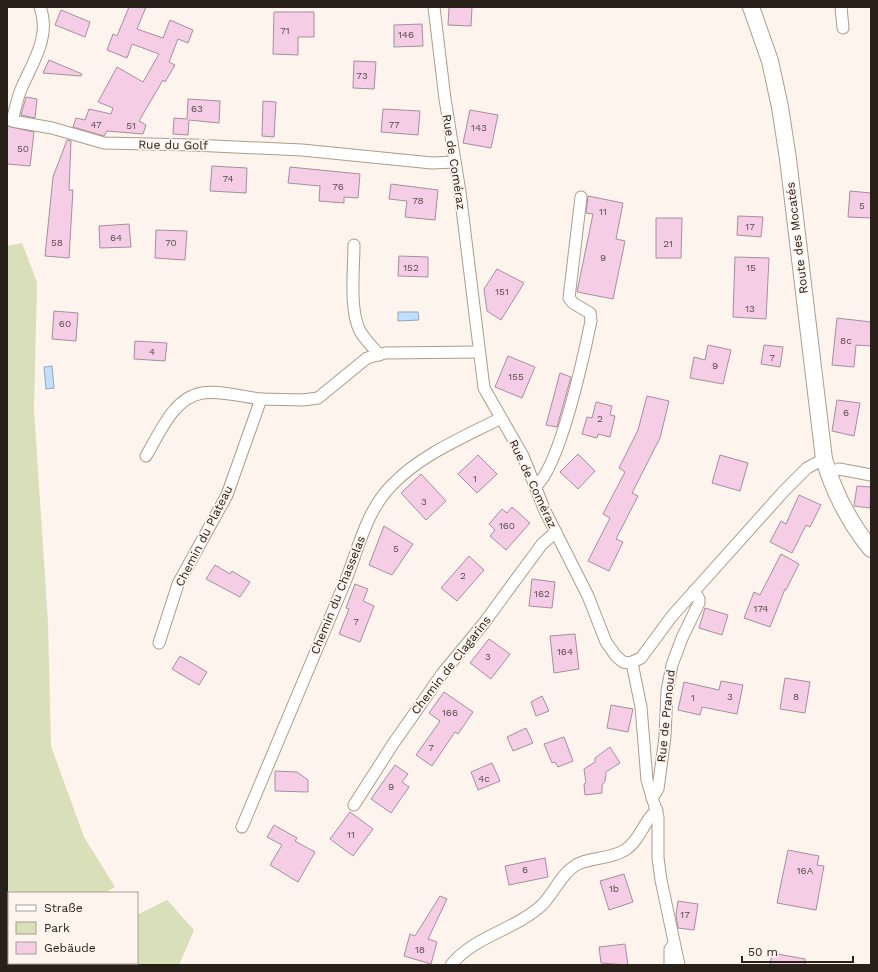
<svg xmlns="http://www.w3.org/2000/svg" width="878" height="972" font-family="'Work Sans',sans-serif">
<rect width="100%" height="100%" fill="#fdf5ed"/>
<!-- green -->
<g fill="#d8dfb9">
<path d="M 22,243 L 37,282 L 34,409 L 48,623 L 51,746 L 84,837 L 115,887 L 104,893 L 10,893 L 7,890 L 7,246 Z"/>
<path d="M 167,900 L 194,930 L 179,965 L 7,965 L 7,948 L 9,948 L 9,963 L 137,963 L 137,915 Z"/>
</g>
<!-- water -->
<g fill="#c1dffe" stroke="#93a6b9">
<path d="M 398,312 L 418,312 L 419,320 L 398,321 Z"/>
<path d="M 52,366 L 54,388 L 46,389 L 44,367 Z"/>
</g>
<!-- building -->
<g fill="#f5cee6" stroke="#a68e9d">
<path d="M 129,7 L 146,7 L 137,29 L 163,38 L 170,20 L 193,30 L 188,43 L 178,39 L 169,62 L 175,65 L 165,82 L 163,80 L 139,121 L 146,125 L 143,134 L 107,131 L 104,136 L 73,127 L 76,118 L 85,120 L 89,109 L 111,114 L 113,108 L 98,102 L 117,67 L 143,82 L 159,54 L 132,44 L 127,58 L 107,50 L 113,34 L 117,36 Z"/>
<path d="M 449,7 L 472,7 L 471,26 L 448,25 Z"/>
<path d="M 61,10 L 90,22 L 85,37 L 55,25 Z"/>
<path d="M 274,12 L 314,12 L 314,37 L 298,37 L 298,55 L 273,54 Z"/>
<path d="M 422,24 L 423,46 L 394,47 L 394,25 Z"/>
<path d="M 49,60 L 82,74 L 81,76 L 43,73 Z"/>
<path d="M 354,61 L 376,62 L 374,89 L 353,88 Z"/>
<path d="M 26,97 L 37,99 L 35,118 L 21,115 Z"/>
<path d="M 188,99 L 220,101 L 219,123 L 189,120 L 188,135 L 173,134 L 174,118 L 187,119 Z"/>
<path d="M 263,101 L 276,102 L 274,137 L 262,136 Z"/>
<path d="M 383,109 L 420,111 L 418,135 L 381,132 Z"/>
<path d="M 470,110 L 498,115 L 491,148 L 463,143 Z"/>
<path d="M 7,126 L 34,132 L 30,166 L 7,164 Z"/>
<path d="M 67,140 L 71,141 L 69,190 L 73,190 L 69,258 L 45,256 L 53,177 Z"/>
<path d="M 212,166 L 247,168 L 246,193 L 210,191 Z"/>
<path d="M 290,167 L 360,174 L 358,198 L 344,197 L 344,203 L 319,201 L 320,186 L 288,183 Z"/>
<path d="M 391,184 L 438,190 L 435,220 L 405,217 L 407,201 L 389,199 Z"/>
<path d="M 850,191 L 871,193 L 871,218 L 848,217 Z"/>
<path d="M 588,196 L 623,203 L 616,239 L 625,241 L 613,299 L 577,292 L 593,214 L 586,213 Z"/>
<path d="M 738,216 L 763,217 L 761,237 L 737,235 Z"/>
<path d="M 656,218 L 682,218 L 681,258 L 656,258 Z"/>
<path d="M 129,224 L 131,247 L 100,248 L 99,226 Z"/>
<path d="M 156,230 L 187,231 L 185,260 L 155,258 Z"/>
<path d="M 399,256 L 428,257 L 428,277 L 398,276 Z"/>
<path d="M 735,257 L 769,258 L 766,319 L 733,317 Z"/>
<path d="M 497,269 L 524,283 L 501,320 L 487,311 L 484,289 Z"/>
<path d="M 54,311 L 78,313 L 76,341 L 52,339 Z"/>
<path d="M 837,318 L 871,322 L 871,346 L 856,345 L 854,367 L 832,365 Z"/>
<path d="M 135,341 L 167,343 L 165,361 L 134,359 Z"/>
<path d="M 708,345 L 731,350 L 723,384 L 690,378 L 694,357 L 705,360 Z"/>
<path d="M 764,345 L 783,347 L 780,367 L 761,364 Z"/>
<path d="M 508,356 L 535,367 L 522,398 L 495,387 Z"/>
<path d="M 560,373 L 571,377 L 557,427 L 546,425 Z"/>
<path d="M 647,396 L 669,401 L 660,438 L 632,493 L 638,496 L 616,539 L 623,542 L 609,571 L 588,561 L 610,518 L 603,514 L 625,472 L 619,468 L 638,430 Z"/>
<path d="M 837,400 L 860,403 L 854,436 L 832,431 Z"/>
<path d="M 596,402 L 612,406 L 610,415 L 615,416 L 610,437 L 598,434 L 597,438 L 582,434 L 587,417 L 592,418 Z"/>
<path d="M 578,454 L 595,471 L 578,489 L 560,472 Z"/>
<path d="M 478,455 L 497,474 L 477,493 L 458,474 Z"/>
<path d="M 720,455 L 748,463 L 740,491 L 712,483 Z"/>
<path d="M 421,474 L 446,501 L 426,520 L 401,493 Z"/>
<path d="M 857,486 L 871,487 L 870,508 L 854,506 Z"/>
<path d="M 799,495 L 821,505 L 810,527 L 806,525 L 792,553 L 770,542 L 781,521 L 786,524 Z"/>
<path d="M 512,507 L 530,523 L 506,550 L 490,536 L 495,530 L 489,524 L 502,509 L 507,513 Z"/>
<path d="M 384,526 L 413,544 L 392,575 L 369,565 Z"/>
<path d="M 781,554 L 799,564 L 786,590 L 785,589 L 770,627 L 744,618 L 754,592 L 760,595 Z"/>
<path d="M 469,556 L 484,570 L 457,601 L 441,588 Z"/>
<path d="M 215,565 L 230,574 L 232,571 L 250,582 L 240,597 L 206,579 Z"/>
<path d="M 532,579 L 555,582 L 552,608 L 529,606 Z"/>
<path d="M 355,584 L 368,589 L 363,601 L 374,606 L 360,642 L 339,634 L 349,609 L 346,608 Z"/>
<path d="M 705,608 L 728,615 L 722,635 L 699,628 Z"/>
<path d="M 575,634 L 579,669 L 554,673 L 550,636 Z"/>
<path d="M 489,639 L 510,654 L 491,679 L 470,663 Z"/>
<path d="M 180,656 L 207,672 L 199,685 L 172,669 Z"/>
<path d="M 785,678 L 810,682 L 805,713 L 780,709 Z"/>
<path d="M 721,681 L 743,685 L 737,714 L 702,707 L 700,715 L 678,710 L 684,682 L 719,690 Z"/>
<path d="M 444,692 L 473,712 L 458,734 L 455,732 L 432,766 L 416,755 L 440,721 L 429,713 Z"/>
<path d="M 542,696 L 549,711 L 536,716 L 531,702 Z"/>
<path d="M 611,705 L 633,709 L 628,732 L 607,728 Z"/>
<path d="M 526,728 L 533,743 L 513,751 L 507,737 Z"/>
<path d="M 564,737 L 573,761 L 558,767 L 555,762 L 552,763 L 544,744 Z"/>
<path d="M 610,747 L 620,763 L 606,772 L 605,781 L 602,785 L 602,793 L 585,795 L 584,784 L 586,783 L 584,769 L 595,762 L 595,758 Z"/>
<path d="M 492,763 L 500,781 L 478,790 L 471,772 Z"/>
<path d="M 395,765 L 408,774 L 402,782 L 409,787 L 391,813 L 371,799 Z"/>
<path d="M 275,771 L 297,772 L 308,780 L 308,792 L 275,791 Z"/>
<path d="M 350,812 L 373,829 L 353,856 L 330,839 Z"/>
<path d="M 274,825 L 297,838 L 295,841 L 315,852 L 298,882 L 270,865 L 282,845 L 267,837 Z"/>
<path d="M 788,850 L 819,856 L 817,865 L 824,866 L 816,910 L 777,903 Z"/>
<path d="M 545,858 L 548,877 L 509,885 L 505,866 Z"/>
<path d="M 624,874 L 633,902 L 609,910 L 600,881 Z"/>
<path d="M 440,896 L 447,899 L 428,939 L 437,942 L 431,964 L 404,956 L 410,934 L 415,936 Z"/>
<path d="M 678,901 L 698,904 L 694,930 L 678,928 L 676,915 Z"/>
<path d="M 625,944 L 628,965 L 601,963 L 599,947 Z"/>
<path d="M 772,953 L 805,959 L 805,965 L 770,965 Z"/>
</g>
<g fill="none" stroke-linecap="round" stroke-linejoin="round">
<!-- street casing -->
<g stroke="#af9b89" stroke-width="13">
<g id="street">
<path d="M 40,7 C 51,36 33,62 22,87 C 17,98 15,110 12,121 L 52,128 L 104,143 L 193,145 L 302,150 L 432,163 L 455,162"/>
<path d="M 434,7 L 445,99 L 460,192 L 484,388 L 523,456 L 545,511 L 588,596 L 606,642 L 616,656 L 623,662 L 630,663 L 641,658 L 672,616 L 784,491 L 807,468 L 824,459"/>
<path d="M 841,7 L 843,28"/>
<path d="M 354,245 C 354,269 349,310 360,331 C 365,340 373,347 379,355"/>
<path d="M 146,456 C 160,433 173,398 202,393 C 221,390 243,397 261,399"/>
<path d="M 828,473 L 839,469 L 871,475"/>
<path d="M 536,486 C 560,466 584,355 591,321 L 590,313 L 573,303 L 569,298 L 581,197"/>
<path d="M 159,643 L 178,584 L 227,495 L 261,399 L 303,400 L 318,398 L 367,358 L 385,353 L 478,352"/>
<path d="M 632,663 L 641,707 L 647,780 L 658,817 L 658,858 L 661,880 L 679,965"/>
<path d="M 652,798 L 658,789 L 665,737 L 667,691 L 672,665 L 682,638 L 699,603 L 699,599 L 694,591"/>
<path d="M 354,805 L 393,744 L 442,674 L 484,623 L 542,544 L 556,532"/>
<path d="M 242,827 C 275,747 309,667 343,587 C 358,552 365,511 393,484 C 422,454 464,437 501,418"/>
<path d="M 451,965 C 474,936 515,930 542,905 C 554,893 561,874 576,865 C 589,857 609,860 625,850 C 640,841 645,818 657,810"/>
<path d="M 670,965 L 670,949 L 674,945"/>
</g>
</g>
<!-- secondary casing -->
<g stroke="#af9b89" stroke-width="18">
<path id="secondary" d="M 751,7 L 770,61 L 780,107 L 788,159 L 824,459 C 834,493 849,522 871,549"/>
</g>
<!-- street -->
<use href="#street" stroke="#fff" stroke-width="11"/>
<!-- secondary -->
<use href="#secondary" stroke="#fff" stroke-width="16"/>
</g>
<g text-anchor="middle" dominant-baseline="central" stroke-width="3.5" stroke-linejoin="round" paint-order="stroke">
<!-- number labels -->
<g font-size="10" fill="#5b4c4c">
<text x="285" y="30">71</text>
<text x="406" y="34">146</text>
<text x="362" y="75">73</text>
<text x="197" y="108">63</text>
<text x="96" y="124">47</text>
<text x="394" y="124">77</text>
<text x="131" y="125">51</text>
<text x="479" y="127">143</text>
<text x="23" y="148">50</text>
<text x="228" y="178">74</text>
<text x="338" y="186">76</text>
<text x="418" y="200">78</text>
<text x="862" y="205">5</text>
<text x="603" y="211">11</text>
<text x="750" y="226">17</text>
<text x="116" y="237">64</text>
<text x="57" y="242">58</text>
<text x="171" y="242">70</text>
<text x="668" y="243">21</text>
<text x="603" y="257">9</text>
<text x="411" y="267">152</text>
<text x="751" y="267">15</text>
<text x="502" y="291">151</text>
<text x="750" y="308">13</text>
<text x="65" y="323">60</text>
<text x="846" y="340">8c</text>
<text x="152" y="351">4</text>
<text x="772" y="357">7</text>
<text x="715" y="365">9</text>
<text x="516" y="376">155</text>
<text x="846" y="412">6</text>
<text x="600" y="418">2</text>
<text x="475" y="478">1</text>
<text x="424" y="501">3</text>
<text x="507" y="525">160</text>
<text x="396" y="548">5</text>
<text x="463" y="575">2</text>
<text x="542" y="593">162</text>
<text x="761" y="608">174</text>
<text x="356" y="621">7</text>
<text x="565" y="651">164</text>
<text x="488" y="656">3</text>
<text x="730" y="696">3</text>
<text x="796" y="696">8</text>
<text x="693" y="697">1</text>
<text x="450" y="712">166</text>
<text x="431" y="747">7</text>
<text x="484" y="778">4c</text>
<text x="391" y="786">9</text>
<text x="351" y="834">11</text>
<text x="525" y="869">6</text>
<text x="805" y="870">16A</text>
<text x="614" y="888">1b</text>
<text x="685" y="914">17</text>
<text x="420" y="949">18</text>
</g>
<!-- street labels -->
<g font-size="12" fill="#282019" stroke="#fdf5ed">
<text transform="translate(173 145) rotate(1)">Rue du Golf</text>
<text transform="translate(454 162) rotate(81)">Rue de Coméraz</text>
<text transform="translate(797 238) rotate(-97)">Route des Mocatés</text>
<text transform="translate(533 484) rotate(65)">Rue de Coméraz</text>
<text transform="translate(204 536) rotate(-63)">Chemin du Plateau</text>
<text transform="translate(338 595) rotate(-68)">Chemin du Chasselas</text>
<text transform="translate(451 665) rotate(-52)">Chemin de Clagarins</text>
<text transform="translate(666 716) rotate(-84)">Rue de Pranoud</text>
</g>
</g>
<!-- border -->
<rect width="878" height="972" fill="none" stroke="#282019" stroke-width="16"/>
<!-- legend -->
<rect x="8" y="892" width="130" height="72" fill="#fdf5ed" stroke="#a8a098"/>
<rect x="16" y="905" width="20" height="6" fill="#ffffff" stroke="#a8a098"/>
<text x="44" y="912" font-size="12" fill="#282019">Straße</text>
<rect x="16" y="922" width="20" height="12" fill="#d8dfb9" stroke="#a8a098"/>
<text x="44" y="932" font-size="12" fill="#282019">Park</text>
<rect x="16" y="942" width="20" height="12" fill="#f5cee6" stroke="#a8a098"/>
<text x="44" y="952" font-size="12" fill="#282019">Gebäude</text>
<!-- scale -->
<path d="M742 956v6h111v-6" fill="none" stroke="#282019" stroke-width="2"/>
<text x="748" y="956" font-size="12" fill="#282019" stroke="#fdf5ed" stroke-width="3" paint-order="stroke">50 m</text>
</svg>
